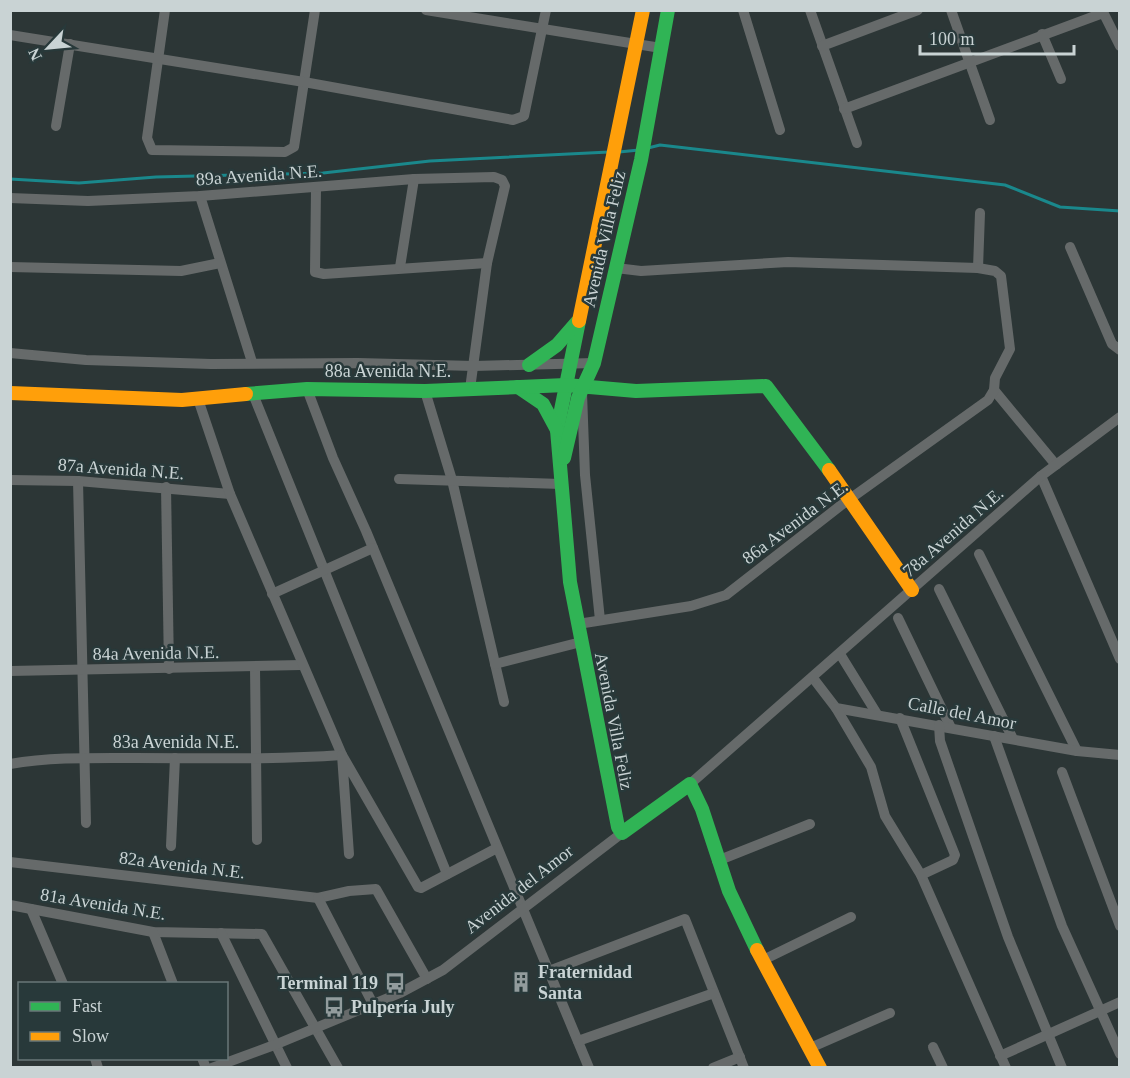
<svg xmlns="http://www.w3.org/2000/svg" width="1130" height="1078" font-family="Georgia,serif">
<rect width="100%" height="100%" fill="#2c3636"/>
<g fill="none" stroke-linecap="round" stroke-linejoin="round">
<!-- stream -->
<g stroke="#1a888c" stroke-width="3">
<path d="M 648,148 L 660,145 L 1005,185 L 1060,207 L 1120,211"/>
<path d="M 619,152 L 639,150"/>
<path d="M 10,179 L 79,183 L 156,177 L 323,173 L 430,161 L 609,152"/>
</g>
<!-- street -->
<g stroke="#666a6a" stroke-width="10">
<path d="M 165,10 L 147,138 L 152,150 L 285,152 L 294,147 L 315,10"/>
<path d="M 426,10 L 661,48"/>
<path d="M 743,10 L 780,130"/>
<path d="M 810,10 L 857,143"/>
<path d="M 951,10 L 990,120"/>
<path d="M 1102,10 L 1120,46"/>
<path d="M 1042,34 L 1061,79"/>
<path d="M 10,35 L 304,82 L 513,120 L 524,116 L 546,10"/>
<path d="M 822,46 L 918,10"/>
<path d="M 844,109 L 1103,13"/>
<path d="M 56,126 L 70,44"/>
<path d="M 316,188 L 315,272 L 324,274 L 487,263"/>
<path d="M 200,196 L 252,362"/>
<path d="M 10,198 L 88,201 L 200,196 L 414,179 L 494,177 L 502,180 L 505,186 L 487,263 L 470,389"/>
<path d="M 1070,247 L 1112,344 L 1120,350"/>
<path d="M 10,267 L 181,271 L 220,263"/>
<path d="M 400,267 L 414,179"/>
<path d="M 978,268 L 980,213"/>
<path d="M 10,353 L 86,360 L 211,364 L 358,363 L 474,366 L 594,363"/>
<path d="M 307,389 L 333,458 L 366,531 L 589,1068"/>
<path d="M 994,390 L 1056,465"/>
<path d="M 425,391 L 452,480 L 504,702"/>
<path d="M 582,393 L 585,475 L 600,620"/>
<path d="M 253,394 L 447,874"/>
<path d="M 1041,476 L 1120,659"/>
<path d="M 399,479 L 561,484"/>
<path d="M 10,480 L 78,481 L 230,494"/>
<path d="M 78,481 L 86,823"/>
<path d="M 166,487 L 169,669"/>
<path d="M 979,554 L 1077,751"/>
<path d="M 939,589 L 1013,739"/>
<path d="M 272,594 L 373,548"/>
<path d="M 898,618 L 951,728"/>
<path d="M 578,624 L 691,606 L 726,595 L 840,506 L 988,400 L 994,390 L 995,378 L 1010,349 L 1001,276 L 995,271 L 978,268 L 788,262 L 641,271 L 616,268"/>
<path d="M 840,654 L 877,714"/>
<path d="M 495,664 L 581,642"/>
<path d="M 255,667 L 257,840"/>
<path d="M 10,671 L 301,665"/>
<path d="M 813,678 L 836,708 L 1077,751 L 1120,755"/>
<path d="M 836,708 L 871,767 L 885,816 L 921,875 L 1006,1068"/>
<path d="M 900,718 L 955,855 L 953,860 L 921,875"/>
<path d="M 939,725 L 940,741 L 1008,937 L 1062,1068"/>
<path d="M 994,736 L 1062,926 L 1120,1054"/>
<path d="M 10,764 C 51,757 93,758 135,758 C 204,758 273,760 342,755 L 230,494 L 198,399"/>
<path d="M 1062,772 L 1120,926"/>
<path d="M 690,784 L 1041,476 L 1120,417"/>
<path d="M 171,846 L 175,758"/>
<path d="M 349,854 L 342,755 L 418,887 L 421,888 L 497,848"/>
<path d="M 717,861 L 810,824"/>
<path d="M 10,862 L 318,898 L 349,891 L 376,889 L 427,979"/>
<path d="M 318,898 L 373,1004"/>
<path d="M 10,905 L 153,932 L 262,934 L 338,1068"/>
<path d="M 31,909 L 63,984"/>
<path d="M 153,932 L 173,984"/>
<path d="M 221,933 L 287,1068"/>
<path d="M 763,960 L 851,917"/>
<path d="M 549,971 L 685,919 L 744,1068"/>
<path d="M 578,1041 L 714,993"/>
<path d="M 933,1047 L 943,1068"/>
<path d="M 810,1048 L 890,1013"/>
<path d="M 1000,1056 L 1120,1002"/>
<path d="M 95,1058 L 98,1068"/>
<path d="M 202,1058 L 206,1068"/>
<path d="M 212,1068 L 277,1044 L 400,993 L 443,970 L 622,833"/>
<path d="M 713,1068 L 740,1057"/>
</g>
<!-- fast -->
<g stroke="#30b455" stroke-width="14">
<path d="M 579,321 L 557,430 L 570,582 L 618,827 L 622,833 L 690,784 L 702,809 L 729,891 L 757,950"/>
<path d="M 529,365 L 557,345 L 577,322"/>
<path d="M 518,387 L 543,404 L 557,430"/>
<path d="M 246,394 L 307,389 L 425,391 L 566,385 L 636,391 L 766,386 L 829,470"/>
<path d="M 564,458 L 578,398 L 594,363 L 641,160 L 668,10"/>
</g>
<!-- slow -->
<g stroke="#ff9f0a" stroke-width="14">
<path d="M 579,321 L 643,10"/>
<path d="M 10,393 L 182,400 L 246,394"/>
<path d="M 829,470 L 912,590"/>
<path d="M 757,950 L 820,1068"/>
</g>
</g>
<!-- icons -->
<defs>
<g id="building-bare" transform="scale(1.62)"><path d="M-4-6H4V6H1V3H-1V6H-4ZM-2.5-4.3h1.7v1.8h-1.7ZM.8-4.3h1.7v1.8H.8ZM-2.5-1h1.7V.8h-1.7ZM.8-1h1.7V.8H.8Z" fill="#929c9d" stroke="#28393a" stroke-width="2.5" paint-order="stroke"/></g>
<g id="bus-bare" transform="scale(1.62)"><path d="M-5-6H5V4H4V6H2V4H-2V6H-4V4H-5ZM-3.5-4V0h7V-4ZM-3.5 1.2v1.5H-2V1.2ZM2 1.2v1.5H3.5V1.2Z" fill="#929c9d" stroke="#28393a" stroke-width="2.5" paint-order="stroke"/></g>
</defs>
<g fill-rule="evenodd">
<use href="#building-bare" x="521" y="982"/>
<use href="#bus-bare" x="395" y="983"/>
<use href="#bus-bare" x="334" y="1007"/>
</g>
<g text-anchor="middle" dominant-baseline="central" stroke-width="5" stroke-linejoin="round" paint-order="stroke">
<!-- street labels -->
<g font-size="18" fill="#c9d3d4" stroke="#28393a">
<text transform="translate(259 175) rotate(-4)">89a Avenida N.E.</text>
<text transform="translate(604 239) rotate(-77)">Avenida Villa Feliz</text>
<text x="388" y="371">88a Avenida N.E.</text>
<text transform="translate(121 469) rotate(4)">87a Avenida N.E.</text>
<text transform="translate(795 522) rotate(-37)">86a Avenida N.E.</text>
<text transform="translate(953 532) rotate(-41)">78a Avenida N.E.</text>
<text transform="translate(156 653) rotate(-1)">84a Avenida N.E.</text>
<text transform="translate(962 713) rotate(11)">Calle del Amor</text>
<text transform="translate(614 721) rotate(79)">Avenida Villa Feliz</text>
<text x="176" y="742">83a Avenida N.E.</text>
<text transform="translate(182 865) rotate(7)">82a Avenida N.E.</text>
<text transform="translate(519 889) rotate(-38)">Avenida del Amor</text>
<text transform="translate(103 904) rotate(9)">81a Avenida N.E.</text>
</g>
<!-- poi labels -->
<g font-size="18" font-weight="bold" fill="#c9d3d4" stroke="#28393a" text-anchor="start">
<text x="538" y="972">Fraternidad<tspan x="538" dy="21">Santa</tspan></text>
<text x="378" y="983" text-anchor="end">Terminal 119</text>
<text x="351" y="1007">Pulpería July</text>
</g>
</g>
<!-- border -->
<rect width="1130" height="1078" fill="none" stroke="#c9d3d4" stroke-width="24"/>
<!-- legend -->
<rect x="18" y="982" width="210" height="78" fill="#28393a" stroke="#687778" stroke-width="1.5"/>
<rect x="30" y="1002" width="30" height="9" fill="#30b455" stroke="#687778" stroke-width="1.5"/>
<text x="72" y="1012" font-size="18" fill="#c9d3d4">Fast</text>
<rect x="30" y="1032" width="30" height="9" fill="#ff9f0a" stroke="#687778" stroke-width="1.5"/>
<text x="72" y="1042" font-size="18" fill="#c9d3d4">Slow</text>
<!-- north arrow -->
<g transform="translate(48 48) rotate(244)" stroke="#28393a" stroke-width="4.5" paint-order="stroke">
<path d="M0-4.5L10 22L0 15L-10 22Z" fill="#c9d3d4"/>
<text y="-9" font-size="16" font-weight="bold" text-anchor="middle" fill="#c9d3d4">N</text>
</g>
<!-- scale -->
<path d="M920 45v9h154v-9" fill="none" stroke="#c9d3d4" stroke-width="3"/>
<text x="929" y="45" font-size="18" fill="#c9d3d4" stroke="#28393a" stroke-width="4.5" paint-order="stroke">100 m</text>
</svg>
